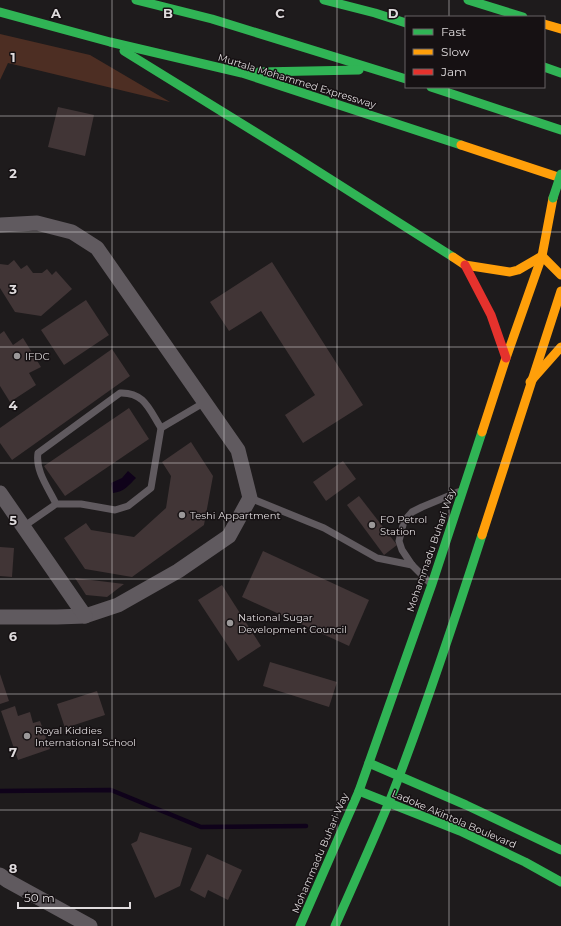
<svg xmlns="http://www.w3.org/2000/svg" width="561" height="926" font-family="Montserrat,sans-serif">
<rect width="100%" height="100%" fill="#1e1b1c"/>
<!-- green -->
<path fill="#4d2e23" d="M 0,34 L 90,55 L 170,102 L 8,63 L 0,80 Z"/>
<!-- water -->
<path fill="#0f021a" d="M 128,471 L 136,478 C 129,485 124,492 113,493 L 111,483 L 122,478 Z"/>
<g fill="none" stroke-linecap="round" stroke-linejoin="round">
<!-- stream -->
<path stroke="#0f021a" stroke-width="4.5" d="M 0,791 L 111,790 L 201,827 L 306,826"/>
</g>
<!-- building -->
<g fill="#413536">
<path d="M 58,107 L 94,115 L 85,156 L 48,147 Z"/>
<path d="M 14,260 L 21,269 L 27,265 L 33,273 L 42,273 L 47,269 L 52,275 L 56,271 L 72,289 L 41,316 L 15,312 L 0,288 L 0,264 L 8,265 Z"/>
<path d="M 272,262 L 363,405 L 303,443 L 285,415 L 315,395 L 261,311 L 229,331 L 210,302 Z"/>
<path d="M 86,300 L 109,335 L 64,365 L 41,330 Z"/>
<path d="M 4,331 L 13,345 L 23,338 L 41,367 L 29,373 L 36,385 L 10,402 L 0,386 L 0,334 Z"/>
<path d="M 112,349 L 130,376 L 12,460 L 0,443 L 0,428 Z"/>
<path d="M 129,408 L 149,439 L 65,496 L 44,466 Z"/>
<path d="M 191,442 L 213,476 L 204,525 L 132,577 L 85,569 L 64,538 L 86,523 L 91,530 L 134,537 L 166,508 L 171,476 L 162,462 Z"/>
<path d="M 343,461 L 356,479 L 326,501 L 313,482 Z"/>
<path d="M 359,496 L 397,545 L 384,555 L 347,505 Z"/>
<path d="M 0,547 L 14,548 L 12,577 L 0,576 Z"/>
<path d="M 263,551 L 369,600 L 349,646 L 242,597 Z"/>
<path d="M 75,578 L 124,584 L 107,597 L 86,595 Z"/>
<path d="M 222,585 L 261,646 L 238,661 L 198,600 Z"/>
<path d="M 270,662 L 337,682 L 329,707 L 263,686 Z"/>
<path d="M 0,674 L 9,701 L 0,704 Z"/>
<path d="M 97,691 L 105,715 L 65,728 L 57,704 Z"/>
<path d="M 15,706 L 18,716 L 30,712 L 33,723 L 40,721 L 50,749 L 18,760 L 1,711 Z"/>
<path d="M 140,832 L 192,848 L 180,886 L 155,898 L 131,844 L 137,841 Z"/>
<path d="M 207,854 L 242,870 L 228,900 L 208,890 L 205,898 L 190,890 Z"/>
</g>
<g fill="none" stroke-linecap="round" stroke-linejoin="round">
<!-- lane -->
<g stroke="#605a5f" stroke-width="7">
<path d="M 161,428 L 205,402"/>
<path d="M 250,498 L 324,528 L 377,558 L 412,565"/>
<path d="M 23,527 L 56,504 L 81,504 L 115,510 L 128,506 L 151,488 L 161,428 C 149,409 144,392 120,393 L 38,453 C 35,471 49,489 56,504"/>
<path d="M 430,583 L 412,565 L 402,550 L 399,541 L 404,521 L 412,512 L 422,507 L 458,492"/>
</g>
<!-- street -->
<g stroke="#605a5f" stroke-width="15">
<path d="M 0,225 L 37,223 L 72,232 L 97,248 L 238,450 L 250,498 L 229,536 L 178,571 L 118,605 L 85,616 L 57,617 L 0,617"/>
<path d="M 0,493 L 85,616"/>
<path d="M 0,875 L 8,881 L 90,926"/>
</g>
<!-- fast -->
<g stroke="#30b455" stroke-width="9">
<path d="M 136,0 L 212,19 L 406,79"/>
<path d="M 324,0 L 375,13 L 406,23"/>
<path d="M 468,0 L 523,17"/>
<path d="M 0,12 L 110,42 L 242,73 L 461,145"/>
<path d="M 124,51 L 297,158 L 453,257"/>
<path d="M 544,67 L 561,73"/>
<path d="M 259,72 L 359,70"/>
<path d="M 431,87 L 561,130"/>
<path d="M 369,763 L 466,805 L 561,850"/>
<path d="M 359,791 L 460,831 L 525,862 L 561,882"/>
<path d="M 300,926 L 359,791 L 432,584 L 482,432"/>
<path d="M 335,926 C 354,883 374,839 392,795 C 425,710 454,622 482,535"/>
</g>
<!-- slow -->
<g stroke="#ff9f0a" stroke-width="9">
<path d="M 544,24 L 561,29"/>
<path d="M 461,145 L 561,178"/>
<path d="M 453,257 L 465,265 L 510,272 L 518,270 L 542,256 L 561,275"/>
<path d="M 530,382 L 561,347"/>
<path d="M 482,432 L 506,358 L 542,256 L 553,198"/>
<path d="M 482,535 L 561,291"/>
</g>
<!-- jam -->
<path stroke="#e5322d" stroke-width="9" d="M 465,265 L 491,315 L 506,358"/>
<!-- fast-bridge -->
<path stroke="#30b455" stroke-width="9" d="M 553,198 L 561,174"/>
</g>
<!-- grid -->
<path fill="none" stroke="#dfdbdd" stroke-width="1" stroke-opacity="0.55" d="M 112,0 L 112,926M 224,0 L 224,926M 337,0 L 337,926M 449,0 L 449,17M 449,87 L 449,926M 0,116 L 561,116M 0,232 L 561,232M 0,347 L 561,347M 0,463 L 561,463M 0,579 L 561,579M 0,694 L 561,694M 0,810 L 561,810"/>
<!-- markers -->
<g fill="#9b9899" stroke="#161113" stroke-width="1.5">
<circle cx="17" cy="356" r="4"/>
<circle cx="182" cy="515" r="4"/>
<circle cx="372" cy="525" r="4"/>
<circle cx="230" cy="623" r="4"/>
<circle cx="27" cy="736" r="4"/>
</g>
<g text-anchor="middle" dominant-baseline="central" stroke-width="3" stroke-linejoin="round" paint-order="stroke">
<!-- street labels -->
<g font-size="10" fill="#dfdbdd" stroke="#161113">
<text transform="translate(297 81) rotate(17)">Murtala Mohammed Expressway</text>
<text transform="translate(431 550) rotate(-71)">Mohammadu Buhari Way</text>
<text transform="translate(454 819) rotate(23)">Ladoke Akintola Boulevard</text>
<text transform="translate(320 853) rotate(-67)">Mohammadu Buhari Way</text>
</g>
<!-- poi labels -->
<g font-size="10" fill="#dfdbdd" stroke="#161113" text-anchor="start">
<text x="25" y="356">IFDC</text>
<text x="190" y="515">Teshi Appartment</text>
<text x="380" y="519">FO Petrol<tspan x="380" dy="12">Station</tspan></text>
<text x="238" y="617">National Sugar<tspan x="238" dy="12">Development Council</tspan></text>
<text x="35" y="730">Royal Kiddies<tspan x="35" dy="12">International School</tspan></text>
</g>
</g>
<g font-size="13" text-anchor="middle" font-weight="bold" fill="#dfdbdd" stroke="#161113" stroke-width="3" stroke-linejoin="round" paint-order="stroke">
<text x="56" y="18">A</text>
<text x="168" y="18">B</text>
<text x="280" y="18">C</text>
<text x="393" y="18">D</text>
<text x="13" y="62">1</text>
<text x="13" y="178">2</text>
<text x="13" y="294">3</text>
<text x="13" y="410">4</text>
<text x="13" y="525">5</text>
<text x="13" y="641">6</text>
<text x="13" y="757">7</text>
<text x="13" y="873">8</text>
</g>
<!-- legend -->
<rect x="405" y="16" width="140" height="72" fill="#161113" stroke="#666264"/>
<rect x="413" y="29" width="20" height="6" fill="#30b455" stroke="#666264"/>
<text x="441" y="36" font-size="12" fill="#dfdbdd">Fast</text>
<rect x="413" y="49" width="20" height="6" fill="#ff9f0a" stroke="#666264"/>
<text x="441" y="56" font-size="12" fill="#dfdbdd">Slow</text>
<rect x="413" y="69" width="20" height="6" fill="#e5322d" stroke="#666264"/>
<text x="441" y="76" font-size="12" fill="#dfdbdd">Jam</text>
<!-- scale -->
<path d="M18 902v6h112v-6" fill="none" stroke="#dfdbdd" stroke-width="2"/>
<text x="24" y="902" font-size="12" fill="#dfdbdd" stroke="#161113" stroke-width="3" paint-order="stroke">50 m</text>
</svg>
